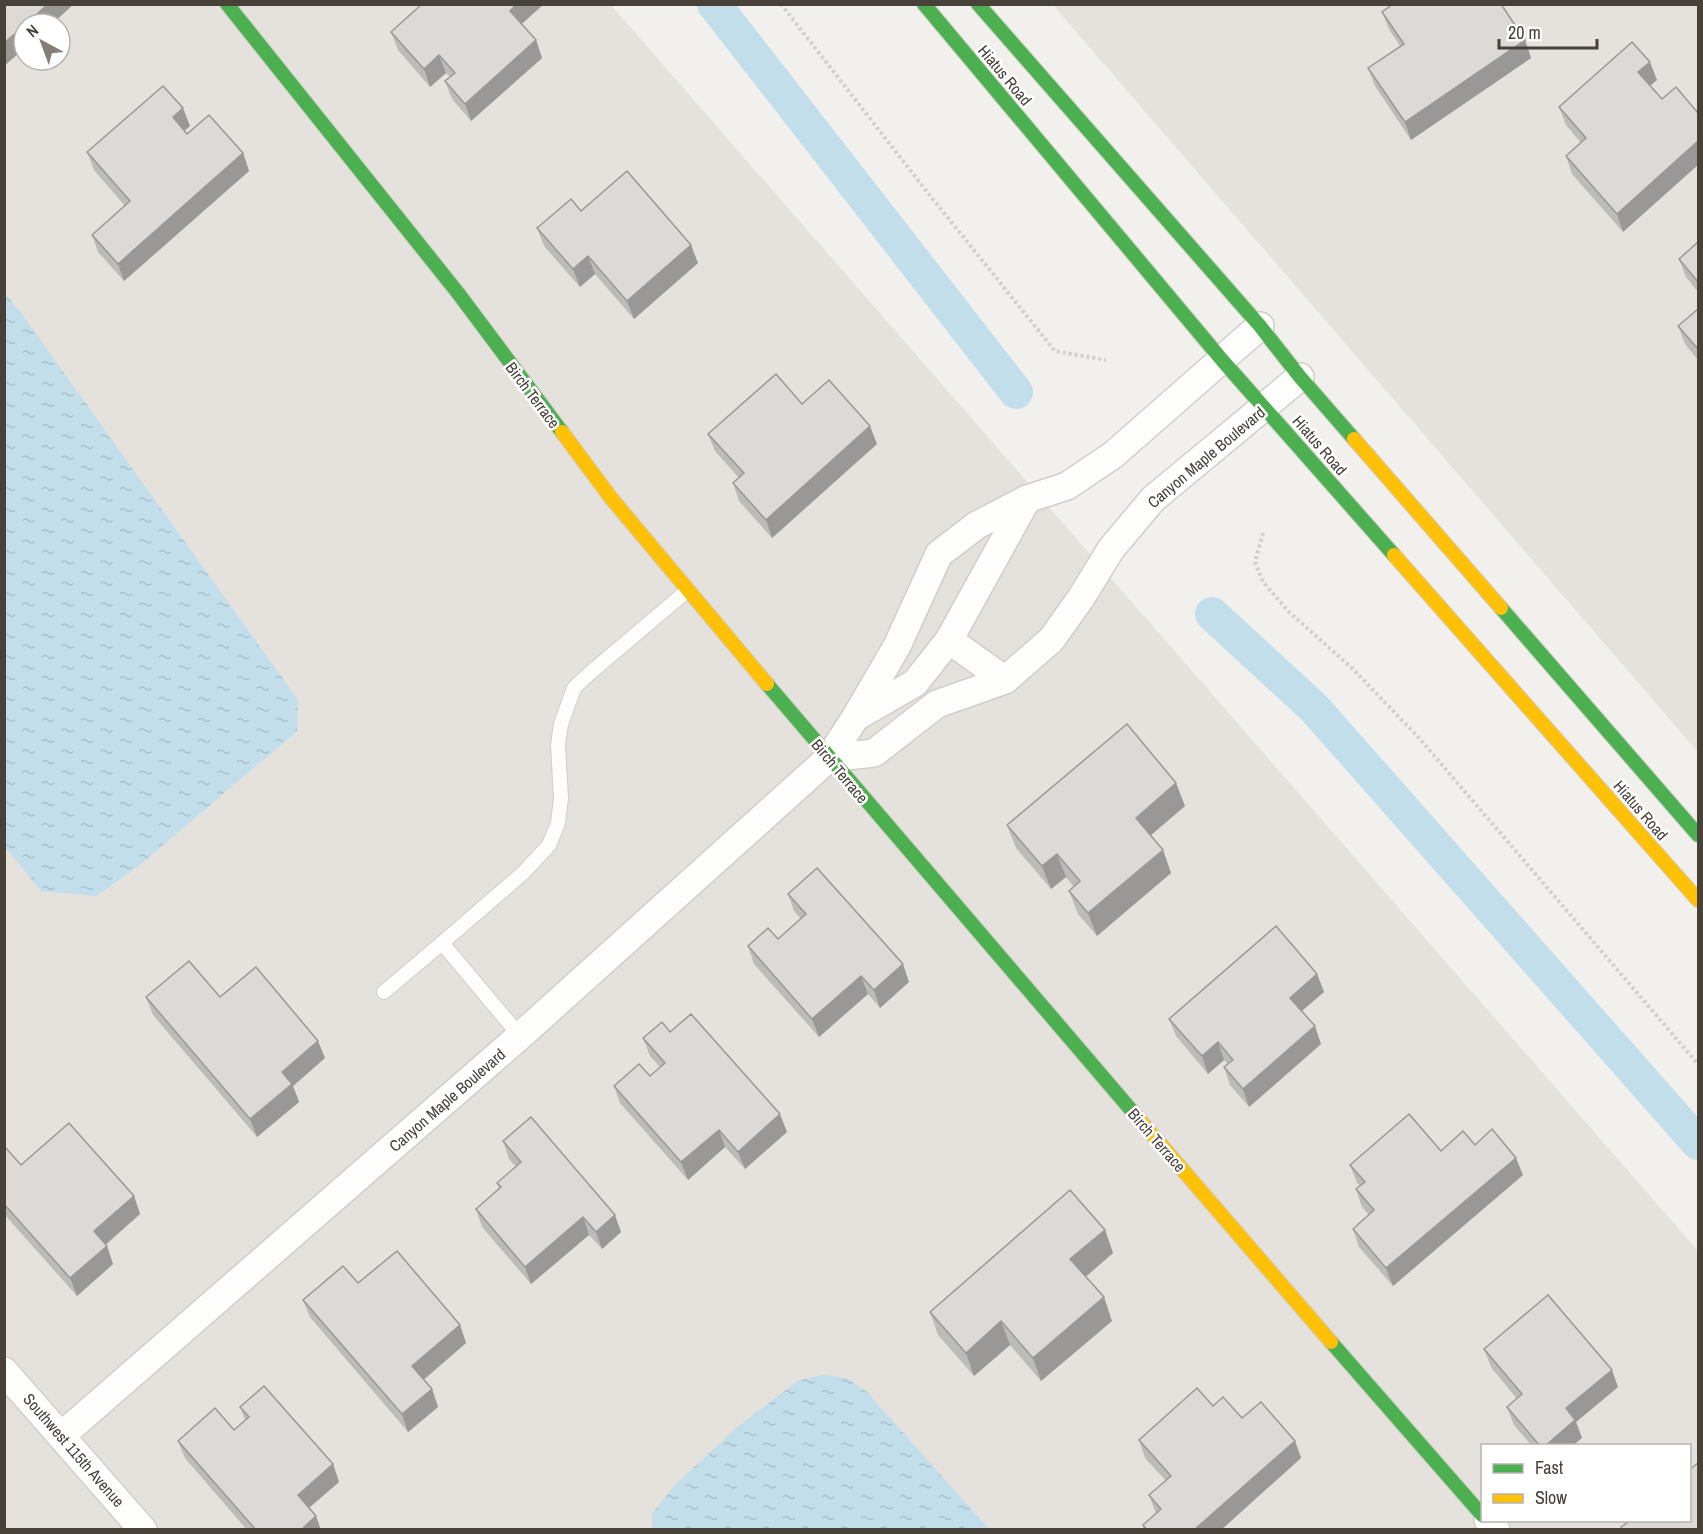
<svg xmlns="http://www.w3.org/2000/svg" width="1703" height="1534" font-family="'Archivo Narrow',sans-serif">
<defs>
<pattern id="water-ripples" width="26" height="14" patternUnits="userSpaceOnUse" patternTransform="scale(1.5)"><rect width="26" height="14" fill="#c2deeb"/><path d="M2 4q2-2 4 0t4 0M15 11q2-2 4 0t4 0" fill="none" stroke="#a8c0ca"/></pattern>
</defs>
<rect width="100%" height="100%" fill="#f2f0ed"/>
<!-- residential -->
<g fill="#e5e1dc" fill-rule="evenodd">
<path d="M 5,5 L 611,5 L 1698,1251 L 1698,1529 L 5,1530 ZM 24,24 L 60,24 L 60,60 L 24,60 ZM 1482,1446 L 1690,1446 L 1690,1520 L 1482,1520 Z"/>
<path d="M 1053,5 L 1698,5 L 1698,752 Z"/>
</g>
<!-- water -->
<g fill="url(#water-ripples)">
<path d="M 5,294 L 19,310 L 298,700 L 297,731 L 140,865 L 96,896 L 41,891 L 5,847 Z"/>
<path d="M 823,1375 L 847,1378 L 867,1392 L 989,1529 L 652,1529 L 652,1514 L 674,1486 L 736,1428 L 799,1380 Z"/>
</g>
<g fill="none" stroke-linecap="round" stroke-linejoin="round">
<!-- canal -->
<g stroke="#c2deeb" stroke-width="34">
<path d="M 714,4 L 1016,392"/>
<path d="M 1212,614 L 1315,709 L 1698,1143"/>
</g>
<!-- lane casing -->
<g stroke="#d0cecb" stroke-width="16">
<g id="lane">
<path d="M 442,943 L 523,873 L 549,845 L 558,823 L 561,798 L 558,745 L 561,724 L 574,688 L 590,673 L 688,590"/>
<path d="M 384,992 L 442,943 L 520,1036"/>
</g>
</g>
<!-- street casing -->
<g stroke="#d0cecb" stroke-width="30">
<g id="street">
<path d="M 949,640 L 1005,680"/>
<path d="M 856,717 L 915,683 L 949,640 L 1027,499"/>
<path d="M 829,758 L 874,753 L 937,704 L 1005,680 L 1051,640 L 1081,598 L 1111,549 L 1153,499 L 1300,377"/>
<path d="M 4,1371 L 143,1530"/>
<path d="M 61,1436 L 520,1036 L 829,758 L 855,718 L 897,646 L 939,554 L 977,525 L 1027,499 L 1067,486 L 1113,455 L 1260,326"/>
<path d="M 1488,1520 L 1496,1530"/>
</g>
</g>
<!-- fast casing -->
<g stroke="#d0ccc5" stroke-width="16">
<g id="fast">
<path d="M 227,4 L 458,293 L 562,432"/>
<path d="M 924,4 L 1222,360 L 1394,555"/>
<path d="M 978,4 L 1260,326 L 1300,377 L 1354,439"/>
<path d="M 1501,608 L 1698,835"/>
<path d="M 767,684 L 1138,1118"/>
<path d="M 1331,1342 L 1482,1515"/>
</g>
</g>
<!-- slow casing -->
<g stroke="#d0ccc5" stroke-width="16">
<g id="slow">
<path d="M 562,432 L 611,498 L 767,684"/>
<path d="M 1354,439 L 1501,608"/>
<path d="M 1394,555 L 1698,900"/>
<path d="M 1138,1118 L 1331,1342"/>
</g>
</g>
<!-- path -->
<g stroke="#d2d0cb" stroke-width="4" stroke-dasharray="3 3" stroke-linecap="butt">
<path d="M 781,4 L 924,188 L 1055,351 L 1106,360"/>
<path d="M 1263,533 L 1255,562 L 1263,582 L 1289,612 L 1354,670 L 1419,738 L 1698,1064"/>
</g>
<!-- lane -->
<use href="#lane" stroke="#fdfdfc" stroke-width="14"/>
<!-- street -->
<use href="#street" stroke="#fdfdfc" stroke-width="27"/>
<!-- fast -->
<use href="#fast" stroke="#4caf50" stroke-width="14"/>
<!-- slow -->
<use href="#slow" stroke="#ffc107" stroke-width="14"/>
</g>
<!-- wall -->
<g fill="#bdbbb8">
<path d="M 422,4 L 544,4 L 521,24 L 536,40 L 542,58 L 471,121 L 452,99 L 445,81 L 450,77 L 446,73 L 430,87 L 398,50 L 391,32 Z"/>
<path d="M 1382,12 L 1525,40 L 1531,58 L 1411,140 L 1375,86 L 1368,68 L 1400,46 L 1389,29 Z"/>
<path d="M 1657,80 L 1650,85 L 1623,232 L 1572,174 L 1566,156 L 1581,143 L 1566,125 L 1559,107 Z"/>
<path d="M 190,126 L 184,131 L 187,134 L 243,153 L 249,171 L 124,281 L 98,252 L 92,235 L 125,206 L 94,170 L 87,152 Z"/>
<path d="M 581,211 L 698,263 L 634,319 L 595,274 L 580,287 L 544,246 L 537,228 Z"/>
<path d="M 1698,242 L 1698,292 L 1686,277 L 1679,259 Z"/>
<path d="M 1698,309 L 1698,360 L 1685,344 L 1678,326 Z"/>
<path d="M 802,404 L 877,444 L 772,538 L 739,501 L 733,483 L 739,478 L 715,451 L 708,434 Z"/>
<path d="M 1185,806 L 1151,835 L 1163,850 L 1171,873 L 1097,936 L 1078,914 L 1069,891 L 1074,887 L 1066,877 L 1051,889 L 1016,848 L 1007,825 Z"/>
<path d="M 788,894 L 909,982 L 880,1008 L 868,994 L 819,1037 L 754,964 L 748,946 L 778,939 L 801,919 L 794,911 Z"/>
<path d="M 1317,974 L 1324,992 L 1301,1011 L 1321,1044 L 1249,1107 L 1230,1085 L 1224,1067 L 1228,1064 L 1224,1060 L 1208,1074 L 1176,1036 L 1169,1019 Z"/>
<path d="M 146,997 L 220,997 L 325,1058 L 293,1086 L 299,1102 L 257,1137 L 153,1015 Z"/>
<path d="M 670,1032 L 787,1132 L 745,1169 L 725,1147 L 688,1180 L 620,1103 L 614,1086 L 650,1076 L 660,1067 L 650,1056 L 643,1038 Z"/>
<path d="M 503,1141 L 621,1232 L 602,1249 L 589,1235 L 531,1284 L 482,1227 L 476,1209 L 499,1188 L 497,1183 L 516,1167 L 509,1159 Z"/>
<path d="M 1475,1145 L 1523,1175 L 1393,1286 L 1359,1247 L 1353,1229 L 1369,1215 L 1362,1207 L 1356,1189 L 1360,1186 L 1357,1183 L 1350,1165 Z"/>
<path d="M 4,1146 L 21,1165 L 134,1196 L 140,1214 L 106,1245 L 113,1264 L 77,1296 L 4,1214 Z"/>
<path d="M 1105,1230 L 1113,1253 L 1086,1277 L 1112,1321 L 1041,1381 L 1010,1345 L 974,1376 L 938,1335 L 930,1312 Z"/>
<path d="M 358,1283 L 460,1325 L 466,1343 L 424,1380 L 432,1389 L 438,1407 L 408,1432 L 310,1317 L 303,1300 Z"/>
<path d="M 1484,1349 L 1618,1387 L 1576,1422 L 1582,1438 L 1572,1446 L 1532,1446 L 1514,1425 L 1507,1407 L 1517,1399 L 1491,1367 Z"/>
<path d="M 1213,1406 L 1295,1441 L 1301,1458 L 1221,1530 L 1144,1530 L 1143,1525 L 1156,1514 L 1149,1495 L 1166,1481 L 1145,1458 L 1139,1440 Z"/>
<path d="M 240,1407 L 333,1464 L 339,1482 L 309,1508 L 321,1530 L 247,1530 L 185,1458 L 178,1441 L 234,1430 L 245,1420 Z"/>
</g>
<!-- shaded-wall -->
<g fill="#9a9896">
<path d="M 48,4 L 74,4 L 52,24 L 26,24 Z"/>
<path d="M 517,4 L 544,4 L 516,29 L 510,11 Z"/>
<path d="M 24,26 L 24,49 L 4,66 L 4,43 Z"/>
<path d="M 536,40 L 542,58 L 471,121 L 465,104 Z"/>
<path d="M 1525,40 L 1531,58 L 1411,140 L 1405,122 Z"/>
<path d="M 439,55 L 446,73 L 430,87 L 424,69 Z"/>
<path d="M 1650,62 L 1657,80 L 1645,90 L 1638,72 Z"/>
<path d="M 183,108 L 190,126 L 179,135 L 173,117 Z"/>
<path d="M 1698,141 L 1698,165 L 1623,232 L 1617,214 Z"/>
<path d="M 243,153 L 249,171 L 124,281 L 118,264 Z"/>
<path d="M 691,245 L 698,263 L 634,319 L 627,301 Z"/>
<path d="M 588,256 L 595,274 L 580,287 L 573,269 Z"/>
<path d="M 870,426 L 877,444 L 772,538 L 766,520 Z"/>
<path d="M 1176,783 L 1185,806 L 1144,841 L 1136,818 Z"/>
<path d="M 1163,850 L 1171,873 L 1097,936 L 1088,913 Z"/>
<path d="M 1057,854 L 1066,877 L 1051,889 L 1042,866 Z"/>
<path d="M 903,964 L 909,982 L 880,1008 L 874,990 Z"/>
<path d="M 1317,974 L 1324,992 L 1296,1016 L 1290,998 Z"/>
<path d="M 861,976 L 868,994 L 819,1037 L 812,1019 Z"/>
<path d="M 1315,1026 L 1321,1044 L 1249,1107 L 1243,1089 Z"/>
<path d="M 318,1041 L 325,1058 L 293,1086 L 299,1102 L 257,1137 L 250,1119 L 282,1072 Z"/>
<path d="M 1218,1042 L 1224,1060 L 1208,1074 L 1202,1056 Z"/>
<path d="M 780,1114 L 787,1132 L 745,1169 L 738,1152 Z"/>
<path d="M 719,1130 L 725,1147 L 688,1180 L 681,1162 Z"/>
<path d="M 1516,1158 L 1523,1175 L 1393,1286 L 1386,1268 Z"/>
<path d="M 134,1196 L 140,1214 L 100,1249 L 94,1231 Z"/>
<path d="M 615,1215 L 621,1232 L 602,1249 L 596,1232 Z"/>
<path d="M 583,1217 L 589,1235 L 531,1284 L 525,1267 Z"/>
<path d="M 1105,1230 L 1113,1253 L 1079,1282 L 1070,1259 Z"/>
<path d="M 107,1246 L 113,1264 L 77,1296 L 70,1278 Z"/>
<path d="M 1104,1297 L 1112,1321 L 1041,1381 L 1033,1358 Z"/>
<path d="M 1001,1321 L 1010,1345 L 974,1376 L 966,1353 Z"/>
<path d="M 460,1325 L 466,1343 L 418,1384 L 412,1366 Z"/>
<path d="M 1612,1370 L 1618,1387 L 1576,1422 L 1582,1438 L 1572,1446 L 1545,1446 L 1566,1408 Z"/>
<path d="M 432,1389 L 438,1407 L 408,1432 L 402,1414 Z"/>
<path d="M 1295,1441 L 1301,1458 L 1221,1530 L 1194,1530 Z"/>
<path d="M 333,1464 L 339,1482 L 304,1512 L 298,1495 Z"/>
<path d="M 316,1516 L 321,1530 L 301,1530 Z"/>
</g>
<!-- building -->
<g fill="#dcd9d6" stroke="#9a9896" stroke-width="1.5">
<path d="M 4,4 L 48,4 L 26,24 L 24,24 L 24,26 L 4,43 Z"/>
<path d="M 422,4 L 517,4 L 510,11 L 536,40 L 465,104 L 445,81 L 455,73 L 439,55 L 424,69 L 391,32 Z"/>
<path d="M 1393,4 L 1501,4 L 1525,40 L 1405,122 L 1368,68 L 1404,44 L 1382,12 Z"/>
<path d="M 1632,42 L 1650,62 L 1638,72 L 1662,99 L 1676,87 L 1698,113 L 1698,141 L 1617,214 L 1566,156 L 1586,138 L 1559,107 Z"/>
<path d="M 163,86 L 183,108 L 173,117 L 187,134 L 209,115 L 243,153 L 118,264 L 92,235 L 130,201 L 87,152 Z"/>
<path d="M 627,171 L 691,245 L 627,301 L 588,256 L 573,269 L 537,228 L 571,199 L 581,211 Z"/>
<path d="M 1698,242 L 1698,282 L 1679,259 Z"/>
<path d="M 1698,309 L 1698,349 L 1678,326 Z"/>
<path d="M 776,374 L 802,404 L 829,380 L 870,426 L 766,520 L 733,483 L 744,473 L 708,434 Z"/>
<path d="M 1127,724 L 1176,783 L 1136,818 L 1163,850 L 1088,913 L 1069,891 L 1080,881 L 1057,854 L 1042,866 L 1007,825 Z"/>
<path d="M 817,868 L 903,964 L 874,990 L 861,976 L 812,1019 L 748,946 L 768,928 L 778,939 L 806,914 L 788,894 Z"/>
<path d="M 1276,926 L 1317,974 L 1290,998 L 1315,1026 L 1243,1089 L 1224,1067 L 1233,1060 L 1218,1042 L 1202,1056 L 1169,1019 Z"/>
<path d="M 189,961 L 220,997 L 256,967 L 318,1041 L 282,1072 L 292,1084 L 250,1119 L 146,997 Z"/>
<path d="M 691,1014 L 780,1114 L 738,1152 L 719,1130 L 681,1162 L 614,1086 L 639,1064 L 650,1076 L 665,1063 L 643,1038 L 662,1022 L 670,1032 Z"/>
<path d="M 1409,1114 L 1441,1151 L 1463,1131 L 1475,1145 L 1492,1129 L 1516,1158 L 1386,1268 L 1353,1229 L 1374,1210 L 1356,1189 L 1365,1182 L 1350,1165 Z"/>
<path d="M 531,1117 L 615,1215 L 596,1232 L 583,1217 L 525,1267 L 476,1209 L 501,1187 L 497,1183 L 521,1162 L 503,1141 Z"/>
<path d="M 69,1123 L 134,1196 L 94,1231 L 107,1246 L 70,1278 L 4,1204 L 4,1146 L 21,1165 Z"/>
<path d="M 1070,1190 L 1105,1230 L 1070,1259 L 1104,1297 L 1033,1358 L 1001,1321 L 966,1353 L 930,1312 Z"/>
<path d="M 397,1251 L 460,1325 L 412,1366 L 432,1389 L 402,1414 L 303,1300 L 343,1266 L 358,1283 Z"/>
<path d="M 1548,1295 L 1612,1370 L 1566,1408 L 1575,1420 L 1545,1446 L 1540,1446 L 1507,1407 L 1522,1394 L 1484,1349 Z"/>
<path d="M 264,1386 L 333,1464 L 298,1495 L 316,1516 L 301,1530 L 256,1530 L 178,1441 L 215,1408 L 234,1430 L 249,1417 L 240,1407 Z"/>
<path d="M 1197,1388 L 1213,1406 L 1223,1397 L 1242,1418 L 1261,1402 L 1295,1441 L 1194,1530 L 1147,1530 L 1143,1525 L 1161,1509 L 1149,1495 L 1171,1476 L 1139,1440 Z"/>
<path d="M 1698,1463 L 1698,1530 L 1623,1530 L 1621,1527 L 1630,1521 L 1689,1521 L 1689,1470 Z"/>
</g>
<g text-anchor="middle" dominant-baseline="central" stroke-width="5" stroke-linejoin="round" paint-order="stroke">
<!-- street labels -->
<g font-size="16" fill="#48413a" stroke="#fff">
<text transform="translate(1005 75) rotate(50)">Hiatus Road</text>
<text transform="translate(533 395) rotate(53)">Birch Terrace</text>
<text transform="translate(1320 445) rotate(49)">Hiatus Road</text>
<text transform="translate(1206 457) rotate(-40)">Canyon Maple Boulevard</text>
<text transform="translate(840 771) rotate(50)">Birch Terrace</text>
<text transform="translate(1641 810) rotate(49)">Hiatus Road</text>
<text transform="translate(447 1100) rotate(-41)">Canyon Maple Boulevard</text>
<text transform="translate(1157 1140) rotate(49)">Birch Terrace</text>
<text transform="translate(74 1450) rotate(49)">Southwest 115th Avenue</text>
</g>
</g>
<!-- border -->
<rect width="1703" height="1534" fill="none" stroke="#48413a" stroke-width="12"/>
<!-- legend -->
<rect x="1481" y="1444" width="210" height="78" fill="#ffffff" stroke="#b6b3b0" stroke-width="1.5"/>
<rect x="1493" y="1464" width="30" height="9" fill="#4caf50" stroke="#b6b3b0" stroke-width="1.5"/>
<text x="1535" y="1474" font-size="18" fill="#48413a">Fast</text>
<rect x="1493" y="1494" width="30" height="9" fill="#ffc107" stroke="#b6b3b0" stroke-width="1.5"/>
<text x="1535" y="1504" font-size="18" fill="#48413a">Slow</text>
<!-- north arrow -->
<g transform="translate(42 42) rotate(319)"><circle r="28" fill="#ffffff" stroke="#b6b3b0" stroke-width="1.5"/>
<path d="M0-4.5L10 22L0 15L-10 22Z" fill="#847e79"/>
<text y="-9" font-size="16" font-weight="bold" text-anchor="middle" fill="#48413a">N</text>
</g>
<!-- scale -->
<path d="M1499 39v9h98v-9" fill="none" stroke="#48413a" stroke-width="3"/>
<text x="1508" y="39" font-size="18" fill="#48413a" stroke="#ffffff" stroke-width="4.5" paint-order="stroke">20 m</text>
</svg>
